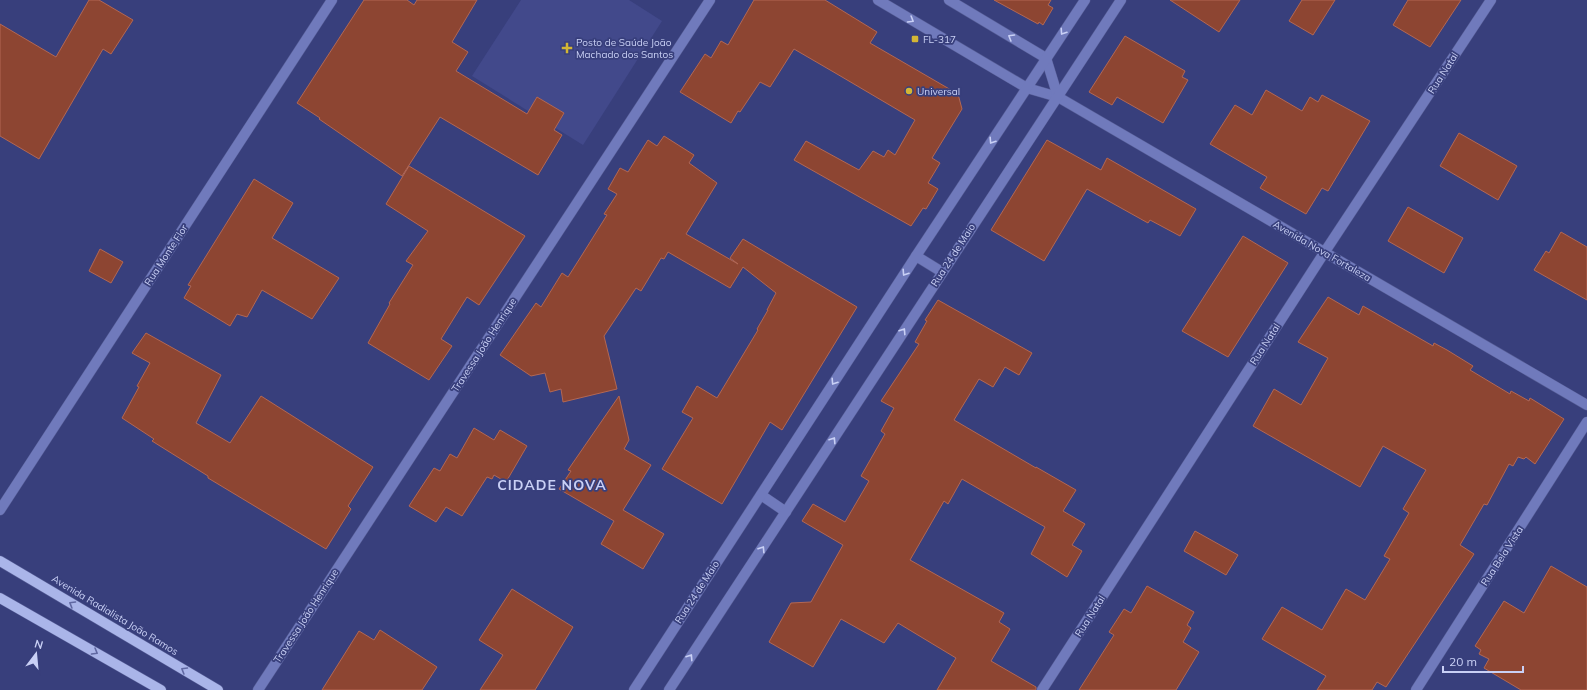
<svg xmlns="http://www.w3.org/2000/svg" width="1587" height="690" font-family="Mulish,sans-serif">
<rect width="100%" height="100%" fill="#383f7c"/>
<!-- built -->
<path fill="#42498b" d="M 521,0 L 629,0 L 662,21 L 583,145 L 472,76 Z"/>
<!-- building -->
<g fill="#8d4532" stroke="#b36753">
<path d="M 89,0 L 99,0 L 133,20 L 111,54 L 103,49 L 39,159 L 0,136 L 0,24 L 56,57 Z"/>
<path d="M 364,0 L 407,0 L 414,5 L 417,0 L 477,0 L 452,42 L 468,52 L 456,71 L 527,114 L 537,97 L 564,113 L 554,130 L 562,135 L 538,175 L 440,117 L 402,176 L 319,119 L 320,118 L 297,103 Z"/>
<path d="M 754,0 L 825,0 L 877,32 L 870,43 L 958,94 L 962,109 L 932,158 L 940,163 L 928,183 L 938,189 L 926,209 L 923,208 L 911,226 L 794,160 L 806,141 L 859,170 L 873,151 L 884,157 L 888,150 L 895,155 L 915,120 L 837,74 L 794,49 L 770,87 L 760,82 L 740,112 L 738,111 L 731,123 L 680,92 L 705,54 L 711,58 L 721,41 L 728,45 Z"/>
<path d="M 994,0 L 1051,0 L 1048,5 L 1053,8 L 1043,25 L 1039,22 L 1038,24 Z"/>
<path d="M 1170,0 L 1240,0 L 1219,32 Z"/>
<path d="M 1302,0 L 1335,0 L 1313,35 L 1289,21 Z"/>
<path d="M 1408,0 L 1461,0 L 1430,47 L 1393,25 Z"/>
<path d="M 1125,36 L 1185,71 L 1182,77 L 1188,80 L 1163,123 L 1117,97 L 1112,105 L 1089,92 Z"/>
<path d="M 1266,90 L 1302,111 L 1310,97 L 1318,102 L 1322,95 L 1370,121 L 1328,191 L 1322,188 L 1306,214 L 1260,188 L 1267,177 L 1210,144 L 1235,105 L 1252,115 Z"/>
<path d="M 1459,133 L 1517,166 L 1498,200 L 1440,166 Z"/>
<path d="M 664,136 L 694,155 L 689,163 L 717,183 L 686,234 L 738,264 L 730,258 L 743,239 L 857,307 L 782,430 L 770,422 L 722,504 L 662,469 L 693,418 L 682,412 L 697,386 L 717,398 L 758,330 L 757,329 L 768,310 L 767,310 L 776,293 L 743,267 L 730,288 L 668,252 L 664,259 L 661,258 L 641,291 L 636,288 L 604,336 L 617,389 L 563,402 L 561,389 L 550,392 L 545,373 L 531,376 L 500,355 L 536,303 L 541,307 L 562,273 L 568,277 L 582,255 L 607,215 L 604,214 L 617,194 L 608,189 L 620,168 L 628,172 L 648,140 L 657,146 Z"/>
<path d="M 1047,140 L 1101,170 L 1107,158 L 1196,209 L 1180,236 L 1150,220 L 1148,223 L 1087,189 L 1044,261 L 991,230 Z"/>
<path d="M 409,166 L 525,236 L 479,305 L 467,297 L 441,339 L 452,346 L 429,380 L 368,343 L 390,304 L 389,303 L 413,265 L 406,261 L 428,231 L 386,204 Z"/>
<path d="M 254,179 L 293,203 L 272,238 L 339,278 L 312,319 L 262,290 L 247,317 L 237,314 L 230,326 L 184,298 L 191,286 L 188,285 Z"/>
<path d="M 1408,207 L 1463,238 L 1444,273 L 1388,241 Z"/>
<path d="M 1561,232 L 1587,247 L 1587,300 L 1534,270 L 1546,251 L 1549,253 Z"/>
<path d="M 1243,236 L 1288,263 L 1228,357 L 1182,331 Z"/>
<path d="M 100,249 L 123,262 L 111,283 L 89,271 Z"/>
<path d="M 1328,297 L 1359,315 L 1363,306 L 1433,346 L 1434,343 L 1447,350 L 1473,366 L 1470,370 L 1510,394 L 1511,391 L 1529,401 L 1530,398 L 1564,419 L 1535,464 L 1526,457 L 1524,459 L 1518,457 L 1513,466 L 1509,464 L 1487,505 L 1484,504 L 1460,545 L 1474,554 L 1386,687 L 1377,682 L 1372,690 L 1317,690 L 1326,676 L 1262,639 L 1282,607 L 1322,630 L 1346,589 L 1365,600 L 1390,559 L 1384,556 L 1409,513 L 1403,509 L 1426,470 L 1383,446 L 1360,487 L 1253,426 L 1274,389 L 1301,405 L 1328,358 L 1298,342 Z"/>
<path d="M 938,300 L 1032,353 L 1019,375 L 1005,367 L 993,387 L 979,379 L 954,420 L 1036,468 L 1036,467 L 1076,490 L 1063,511 L 1085,524 L 1072,545 L 1082,551 L 1067,577 L 1031,554 L 1045,527 L 962,479 L 948,504 L 944,501 L 910,560 L 1004,613 L 999,622 L 1010,629 L 991,661 L 1036,687 L 1036,690 L 937,690 L 956,658 L 898,623 L 884,643 L 841,619 L 813,667 L 769,642 L 791,603 L 811,602 L 843,545 L 802,521 L 813,504 L 845,522 L 869,481 L 861,476 L 885,434 L 881,431 L 894,408 L 881,401 L 919,344 L 915,342 L 927,321 L 925,320 Z"/>
<path d="M 146,333 L 221,375 L 196,423 L 230,443 L 261,396 L 373,467 L 348,506 L 351,509 L 326,549 L 208,478 L 208,476 L 152,441 L 154,439 L 122,418 L 139,387 L 137,386 L 150,363 L 132,353 Z"/>
<path d="M 619,396 L 629,440 L 624,449 L 651,465 L 623,510 L 664,534 L 643,569 L 601,544 L 614,521 L 559,489 L 571,471 L 568,470 Z"/>
<path d="M 474,428 L 494,440 L 500,430 L 527,446 L 506,482 L 494,475 L 492,479 L 487,477 L 462,516 L 446,507 L 436,522 L 409,506 L 434,468 L 440,471 L 450,454 L 457,458 Z"/>
<path d="M 1195,531 L 1238,555 L 1226,575 L 1184,551 Z"/>
<path d="M 1551,566 L 1587,587 L 1587,690 L 1521,690 L 1484,668 L 1489,659 L 1479,654 L 1481,650 L 1475,646 L 1504,601 L 1524,613 Z"/>
<path d="M 1147,586 L 1194,612 L 1187,625 L 1191,628 L 1183,642 L 1199,652 L 1176,690 L 1079,690 L 1114,635 L 1109,632 L 1124,609 L 1131,613 Z"/>
<path d="M 512,589 L 573,627 L 535,690 L 480,690 L 503,655 L 479,640 Z"/>
<path d="M 380,630 L 437,667 L 422,690 L 322,690 L 359,631 L 374,640 Z"/>
</g>
<g fill="none" stroke-linecap="round" stroke-linejoin="round">
<!-- minor casing -->
<g stroke="#555c94" stroke-width="11">
<g id="minor">
<path d="M 878,0 L 1027,88 L 1058,97 L 1587,405"/>
<path d="M 949,0 L 1046,58 L 1058,97"/>
<path d="M 916,256 L 942,272"/>
<path d="M 761,495 L 786,512"/>
<path d="M 0,510 L 332,0"/>
<path d="M 258,690 L 710,0"/>
<path d="M 634,690 L 916,256 L 1085,0"/>
<path d="M 669,690 L 1121,0"/>
<path d="M 1042,690 L 1324,253 L 1491,0"/>
<path d="M 1416,690 L 1587,422"/>
</g>
</g>
<!-- major casing -->
<g stroke="#555c94" stroke-width="11">
<g id="major">
<path d="M 0,561 L 218,690"/>
<path d="M 0,598 L 161,690"/>
</g>
</g>
<!-- minor -->
<use href="#minor" stroke="#707abc" stroke-width="10"/>
<!-- major -->
<use href="#major" stroke="#aab5e9" stroke-width="10"/>
</g>
<!-- one-way arrows -->
<defs><path id="oneway-chevron" d="M-2-3.5L2.5 0L-2 3.5" fill="none" stroke-width="1.6" stroke-linecap="round" stroke-linejoin="round"/></defs>
<g stroke="#c9d0f5">
<use href="#oneway-chevron" transform="translate(911 20) rotate(31)"/>
<use href="#oneway-chevron" transform="translate(1063 32) rotate(124)"/>
<use href="#oneway-chevron" transform="translate(1011 37) rotate(-149)"/>
<use href="#oneway-chevron" transform="translate(992 141) rotate(123)"/>
<use href="#oneway-chevron" transform="translate(905 273) rotate(123)"/>
<use href="#oneway-chevron" transform="translate(903 331) rotate(-57)"/>
<use href="#oneway-chevron" transform="translate(834 382) rotate(123)"/>
<use href="#oneway-chevron" transform="translate(833 440) rotate(-57)"/>
<use href="#oneway-chevron" transform="translate(762 549) rotate(-57)"/>
<use href="#oneway-chevron" transform="translate(690 657) rotate(-57)"/>
</g>
<g stroke="#6068a2">
<use href="#oneway-chevron" transform="translate(72 604) rotate(-149)"/>
<use href="#oneway-chevron" transform="translate(95 652) rotate(30)"/>
<use href="#oneway-chevron" transform="translate(184 670) rotate(-149)"/>
</g>
<!-- markers -->
<g fill="#d3b635" stroke="#383f7c" stroke-width="1.5">
<rect x="911" y="35" width="8" height="8" rx="2"/>
<path d="M565 42h4v4h4v4h-4v4h-4v-4h-4v-4h4z"/>
<circle cx="909" cy="91" r="4"/>
</g>
<g text-anchor="middle" dominant-baseline="central" stroke-width="3.5" stroke-linejoin="round" paint-order="stroke">
<!-- poi labels -->
<g font-size="10" fill="#c9d0f5" stroke="#383f7c" text-anchor="start">
<text x="923" y="39">FL-317</text>
<text x="576" y="42">Posto de Saúde João<tspan x="576" dy="12">Machado dos Santos</tspan></text>
<text x="917" y="91">Universal</text>
</g>
<!-- street labels -->
<g font-size="10" fill="#c9d0f5" stroke="#383f7c">
<text transform="translate(1443 73) rotate(-57)">Rua Natal</text>
<text transform="translate(1322 251) rotate(30)">Avenida Nova Fortaleza</text>
<text transform="translate(166 255) rotate(-57)">Rua Monte Flor</text>
<text transform="translate(953 255) rotate(-57)">Rua 24 de Maio</text>
<text transform="translate(1265 344) rotate(-57)">Rua Natal</text>
<text transform="translate(484 345) rotate(-57)">Travessa João Henrique</text>
<text transform="translate(1502 556) rotate(-57)">Rua Bela Vista</text>
<text transform="translate(697 592) rotate(-57)">Rua 24 de Maio</text>
<text transform="translate(115 615) rotate(31)">Avenida Radialista João Ramos</text>
<text transform="translate(306 616) rotate(-57)">Travessa João Henrique</text>
<text transform="translate(1090 616) rotate(-57)">Rua Natal</text>
</g>
<!-- district labels -->
<g font-size="14" font-weight="bold" letter-spacing="1" fill="#c9d0f5" stroke="#383f7c">
<text x="552" y="485">CIDADE NOVA</text>
</g>
</g>
<!-- north arrow -->
<g transform="translate(36 654) rotate(16)" stroke="#383f7c" stroke-width="3" paint-order="stroke">
<path d="M0-3L7 15L0 10L-7 15Z" fill="#c9d0f5"/>
<text y="-6" font-size="11" font-weight="bold" text-anchor="middle" fill="#c9d0f5">N</text>
</g>
<!-- scale -->
<path d="M1443 666v6h80v-6" fill="none" stroke="#c9d0f5" stroke-width="2"/>
<text x="1449" y="666" font-size="12" fill="#c9d0f5" stroke="#383f7c" stroke-width="3" paint-order="stroke">20 m</text>
</svg>
